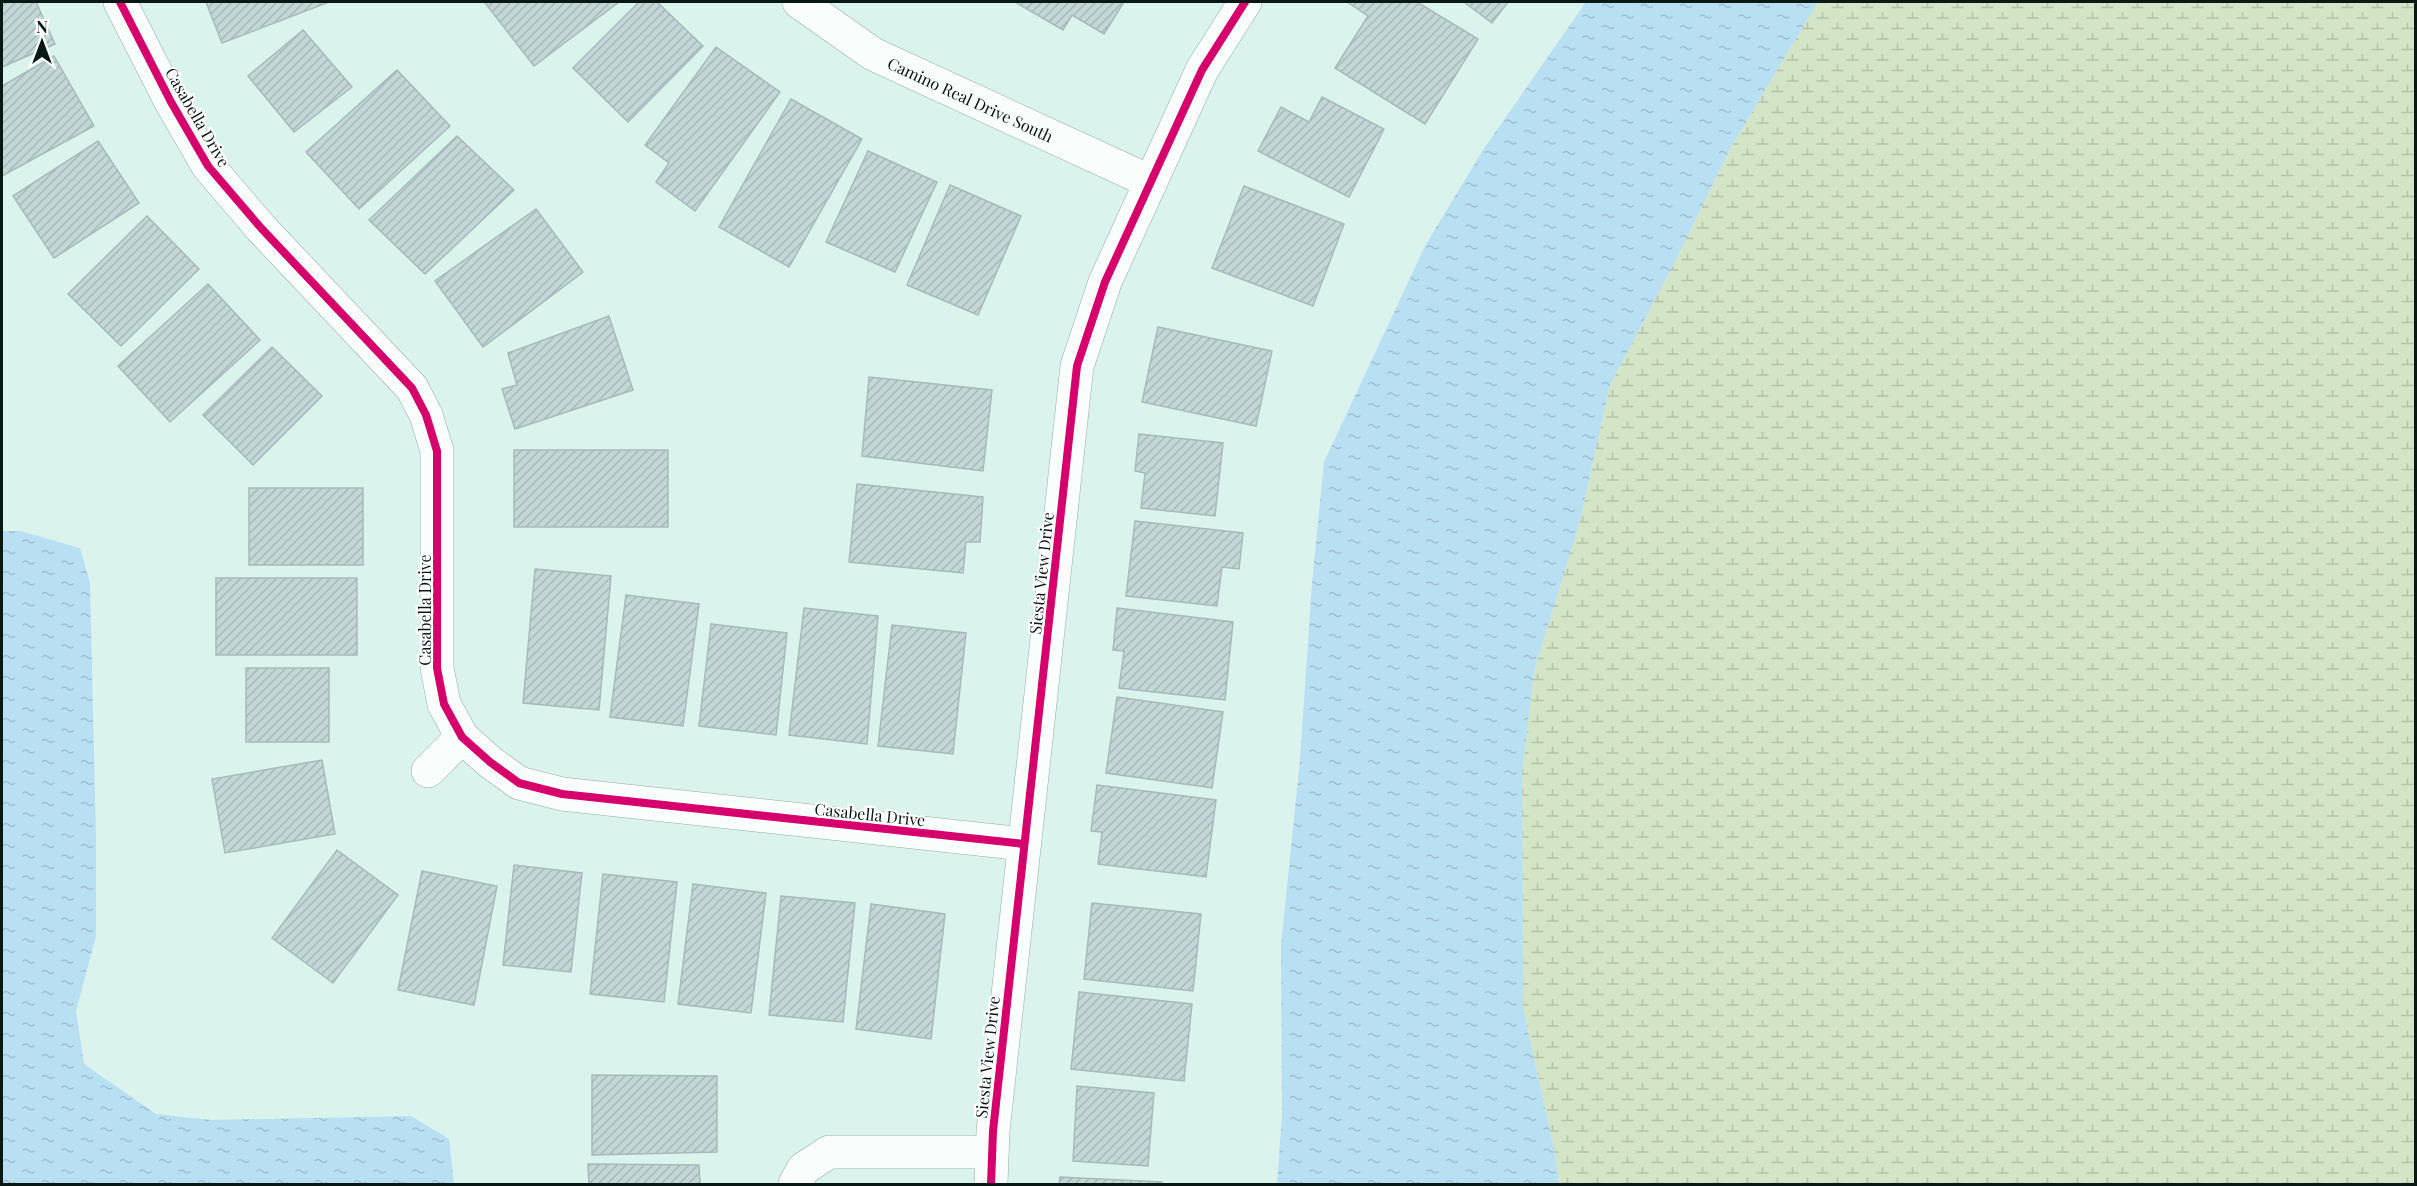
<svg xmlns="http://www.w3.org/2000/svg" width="2417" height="1186" font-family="'Playfair Display',serif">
<defs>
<pattern id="wetland-marsh" width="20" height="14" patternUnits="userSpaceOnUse" patternTransform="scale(1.5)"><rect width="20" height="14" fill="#d4e4c6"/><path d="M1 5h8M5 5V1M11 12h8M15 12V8" fill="none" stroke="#b4c3a9"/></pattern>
<pattern id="water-ripples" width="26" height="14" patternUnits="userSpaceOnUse" patternTransform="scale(1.5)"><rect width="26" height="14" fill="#b9dff3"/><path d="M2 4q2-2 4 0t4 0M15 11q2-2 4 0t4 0" fill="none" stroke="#9ebfcf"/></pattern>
<pattern id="building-hatch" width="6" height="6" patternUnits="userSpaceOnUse" patternTransform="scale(1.5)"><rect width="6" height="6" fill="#c3d7d6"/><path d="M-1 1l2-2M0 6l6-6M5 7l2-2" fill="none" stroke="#a6b8b7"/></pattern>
</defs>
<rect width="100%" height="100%" fill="#daf4ed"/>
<!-- wetland -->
<path fill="url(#wetland-marsh)" d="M 1818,2 L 2415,2 L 2415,1184 L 1559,1184 L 1555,1154 L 1523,1008 L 1522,773 L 1534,671 L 1579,525 L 1610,385 L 1674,264 L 1730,149 Z"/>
<!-- water -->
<g fill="url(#water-ripples)">
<path d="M 1586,2 L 1818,2 L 1730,149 L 1674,264 L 1610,385 L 1579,525 L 1534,671 L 1522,773 L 1523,1008 L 1555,1154 L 1559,1184 L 1277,1184 L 1282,1116 L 1281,945 L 1300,760 L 1312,583 L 1324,462 L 1425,246 L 1483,150 Z"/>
<path d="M 2,531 L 20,531 L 80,548 L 90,583 L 96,837 L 96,936 L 76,1011 L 84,1064 L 156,1114 L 211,1120 L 411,1116 L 449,1139 L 454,1184 L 2,1184 Z"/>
</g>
<!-- building -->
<g fill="url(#building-hatch)" stroke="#a6bab9" stroke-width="1.5">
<path d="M 2,2 L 36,2 L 55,44 L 2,67 Z"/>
<path d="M 206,2 L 329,2 L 222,43 Z"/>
<path d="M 488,2 L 619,2 L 534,66 L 485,3 Z"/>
<path d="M 639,2 L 657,2 L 703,46 L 628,122 L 573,68 Z"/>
<path d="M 1015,2 L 1124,2 L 1104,34 L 1072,15 L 1063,30 Z"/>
<path d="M 1347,2 L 1417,2 L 1478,39 L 1425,124 L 1335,68 L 1368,16 Z"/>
<path d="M 1464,2 L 1508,2 L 1492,23 Z"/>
<path d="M 303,30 L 352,87 L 294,132 L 248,76 Z"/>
<path d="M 716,47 L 780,92 L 695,211 L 656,182 L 669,163 L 645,145 Z"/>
<path d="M 54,56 L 94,126 L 2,176 L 2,86 Z"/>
<path d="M 397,70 L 450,126 L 359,209 L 306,152 Z"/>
<path d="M 1322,97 L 1384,129 L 1349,197 L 1258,151 L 1281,107 L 1309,122 Z"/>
<path d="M 791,99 L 862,139 L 789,267 L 719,227 Z"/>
<path d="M 457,136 L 514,190 L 425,274 L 369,220 Z"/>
<path d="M 98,141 L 139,203 L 54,258 L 13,196 Z"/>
<path d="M 868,151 L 937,182 L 895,272 L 826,242 Z"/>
<path d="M 950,185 L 1021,216 L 978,315 L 907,285 Z"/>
<path d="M 1244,186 L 1344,224 L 1313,306 L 1212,268 Z"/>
<path d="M 536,209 L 583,272 L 483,347 L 435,281 Z"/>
<path d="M 147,216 L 199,269 L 121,346 L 68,294 Z"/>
<path d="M 208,284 L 260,340 L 170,422 L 118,366 Z"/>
<path d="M 609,316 L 633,390 L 515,429 L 502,389 L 517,385 L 508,353 Z"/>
<path d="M 1158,327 L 1272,351 L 1256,426 L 1142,402 Z"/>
<path d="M 272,347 L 322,396 L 253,465 L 203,415 Z"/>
<path d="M 869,377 L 992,390 L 983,471 L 862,456 Z"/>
<path d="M 1139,434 L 1223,443 L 1215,516 L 1141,508 L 1145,473 L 1135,471 Z"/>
<rect x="514" y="450" width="154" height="77"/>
<path d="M 857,484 L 983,497 L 980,542 L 966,542 L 963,573 L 849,562 Z"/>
<rect x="249" y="488" width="114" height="77"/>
<path d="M 1135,521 L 1243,533 L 1239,569 L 1222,567 L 1217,606 L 1126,596 Z"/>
<path d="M 535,569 L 611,576 L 599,710 L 523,703 Z"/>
<rect x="216" y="578" width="141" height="77"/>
<path d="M 626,595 L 699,604 L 683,726 L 610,717 Z"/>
<path d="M 804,608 L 878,616 L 867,744 L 789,735 Z"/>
<path d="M 1117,608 L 1233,622 L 1225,700 L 1119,688 L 1124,651 L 1113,650 Z"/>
<path d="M 711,624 L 787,633 L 776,735 L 699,726 Z"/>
<path d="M 892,625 L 966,633 L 953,754 L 878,746 Z"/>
<rect x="246" y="668" width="83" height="74"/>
<path d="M 1117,697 L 1223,712 L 1212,788 L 1106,773 Z"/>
<path d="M 322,760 L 335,834 L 225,853 L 212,779 Z"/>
<path d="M 1097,785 L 1216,800 L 1206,877 L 1098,864 L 1102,832 L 1091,831 Z"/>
<path d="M 337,850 L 398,895 L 333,983 L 272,938 Z"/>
<path d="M 514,865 L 582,873 L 571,972 L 503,965 Z"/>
<path d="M 422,871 L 497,886 L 474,1005 L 398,990 Z"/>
<path d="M 603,874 L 677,882 L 664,1002 L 590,994 Z"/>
<path d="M 693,884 L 766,893 L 751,1013 L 678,1004 Z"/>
<path d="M 781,896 L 855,903 L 843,1022 L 769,1015 Z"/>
<path d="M 1092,903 L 1201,914 L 1193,991 L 1084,979 Z"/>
<path d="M 871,904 L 945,914 L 931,1039 L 856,1029 Z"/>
<path d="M 1079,992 L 1192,1004 L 1184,1081 L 1071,1069 Z"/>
<path d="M 592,1075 L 717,1076 L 717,1152 L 592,1155 Z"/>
<path d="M 1077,1086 L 1154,1093 L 1148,1166 L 1073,1161 Z"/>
<path d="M 588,1164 L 699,1165 L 700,1184 L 589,1184 Z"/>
<path d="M 1060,1177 L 1162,1182 L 1162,1184 L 1059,1184 Z"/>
</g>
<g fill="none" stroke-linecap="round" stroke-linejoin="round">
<!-- street casing -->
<g stroke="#97aba7" stroke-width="34">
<g id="street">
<path d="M 120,2 L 171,102 L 208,166 L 261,228 L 412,388 L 426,415 L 437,451 L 437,668 L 444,704 L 462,737 L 490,762 L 519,783 L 562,794 L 1024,844"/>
<path id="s1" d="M 799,2 L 873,54 L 1151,182"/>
<path d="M 428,771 L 462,737"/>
<path d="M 795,1184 L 803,1169 L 829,1152 L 992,1152"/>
<path d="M 991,1184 L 993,1131 L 1077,366 L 1105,282 L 1202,70 L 1245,2"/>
</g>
</g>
<!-- street -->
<use href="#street" stroke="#f9fdfc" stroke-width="33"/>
<!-- cycleway casing -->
<g stroke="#fff" stroke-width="11">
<g id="cycleway">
<path d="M 120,2 L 171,102 L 208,166 L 261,228 L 412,388 L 426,415 L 437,451 L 437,668 L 444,704 L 462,737 L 490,762 L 519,783 L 562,794 L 1024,844"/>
<path d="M 991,1184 L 993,1131 L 1077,366 L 1105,282 L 1202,70 L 1245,2"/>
</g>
</g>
<!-- cycleway -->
<use href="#cycleway" stroke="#d6006c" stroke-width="8"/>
</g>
<g text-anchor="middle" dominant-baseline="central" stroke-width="4.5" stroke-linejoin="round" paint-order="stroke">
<!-- street labels -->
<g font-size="16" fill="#071815" stroke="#fff">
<text stroke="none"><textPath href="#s1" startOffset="198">Camino Real Drive South</textPath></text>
<text transform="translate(198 117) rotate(60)">Casabella Drive</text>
<text transform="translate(1041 573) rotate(-84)">Siesta View Drive</text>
<text transform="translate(424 610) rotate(-90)">Casabella Drive</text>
<text transform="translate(870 814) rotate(6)">Casabella Drive</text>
<text transform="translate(987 1057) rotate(-84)">Siesta View Drive</text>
</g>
</g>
<!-- border -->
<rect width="2417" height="1186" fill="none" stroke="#071815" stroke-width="6"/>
<!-- north arrow -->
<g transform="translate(42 42)" stroke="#ffffff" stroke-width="4.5" paint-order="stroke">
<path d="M0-4.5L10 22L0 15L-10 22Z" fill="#071815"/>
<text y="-9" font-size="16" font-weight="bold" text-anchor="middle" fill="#071815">N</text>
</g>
</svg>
